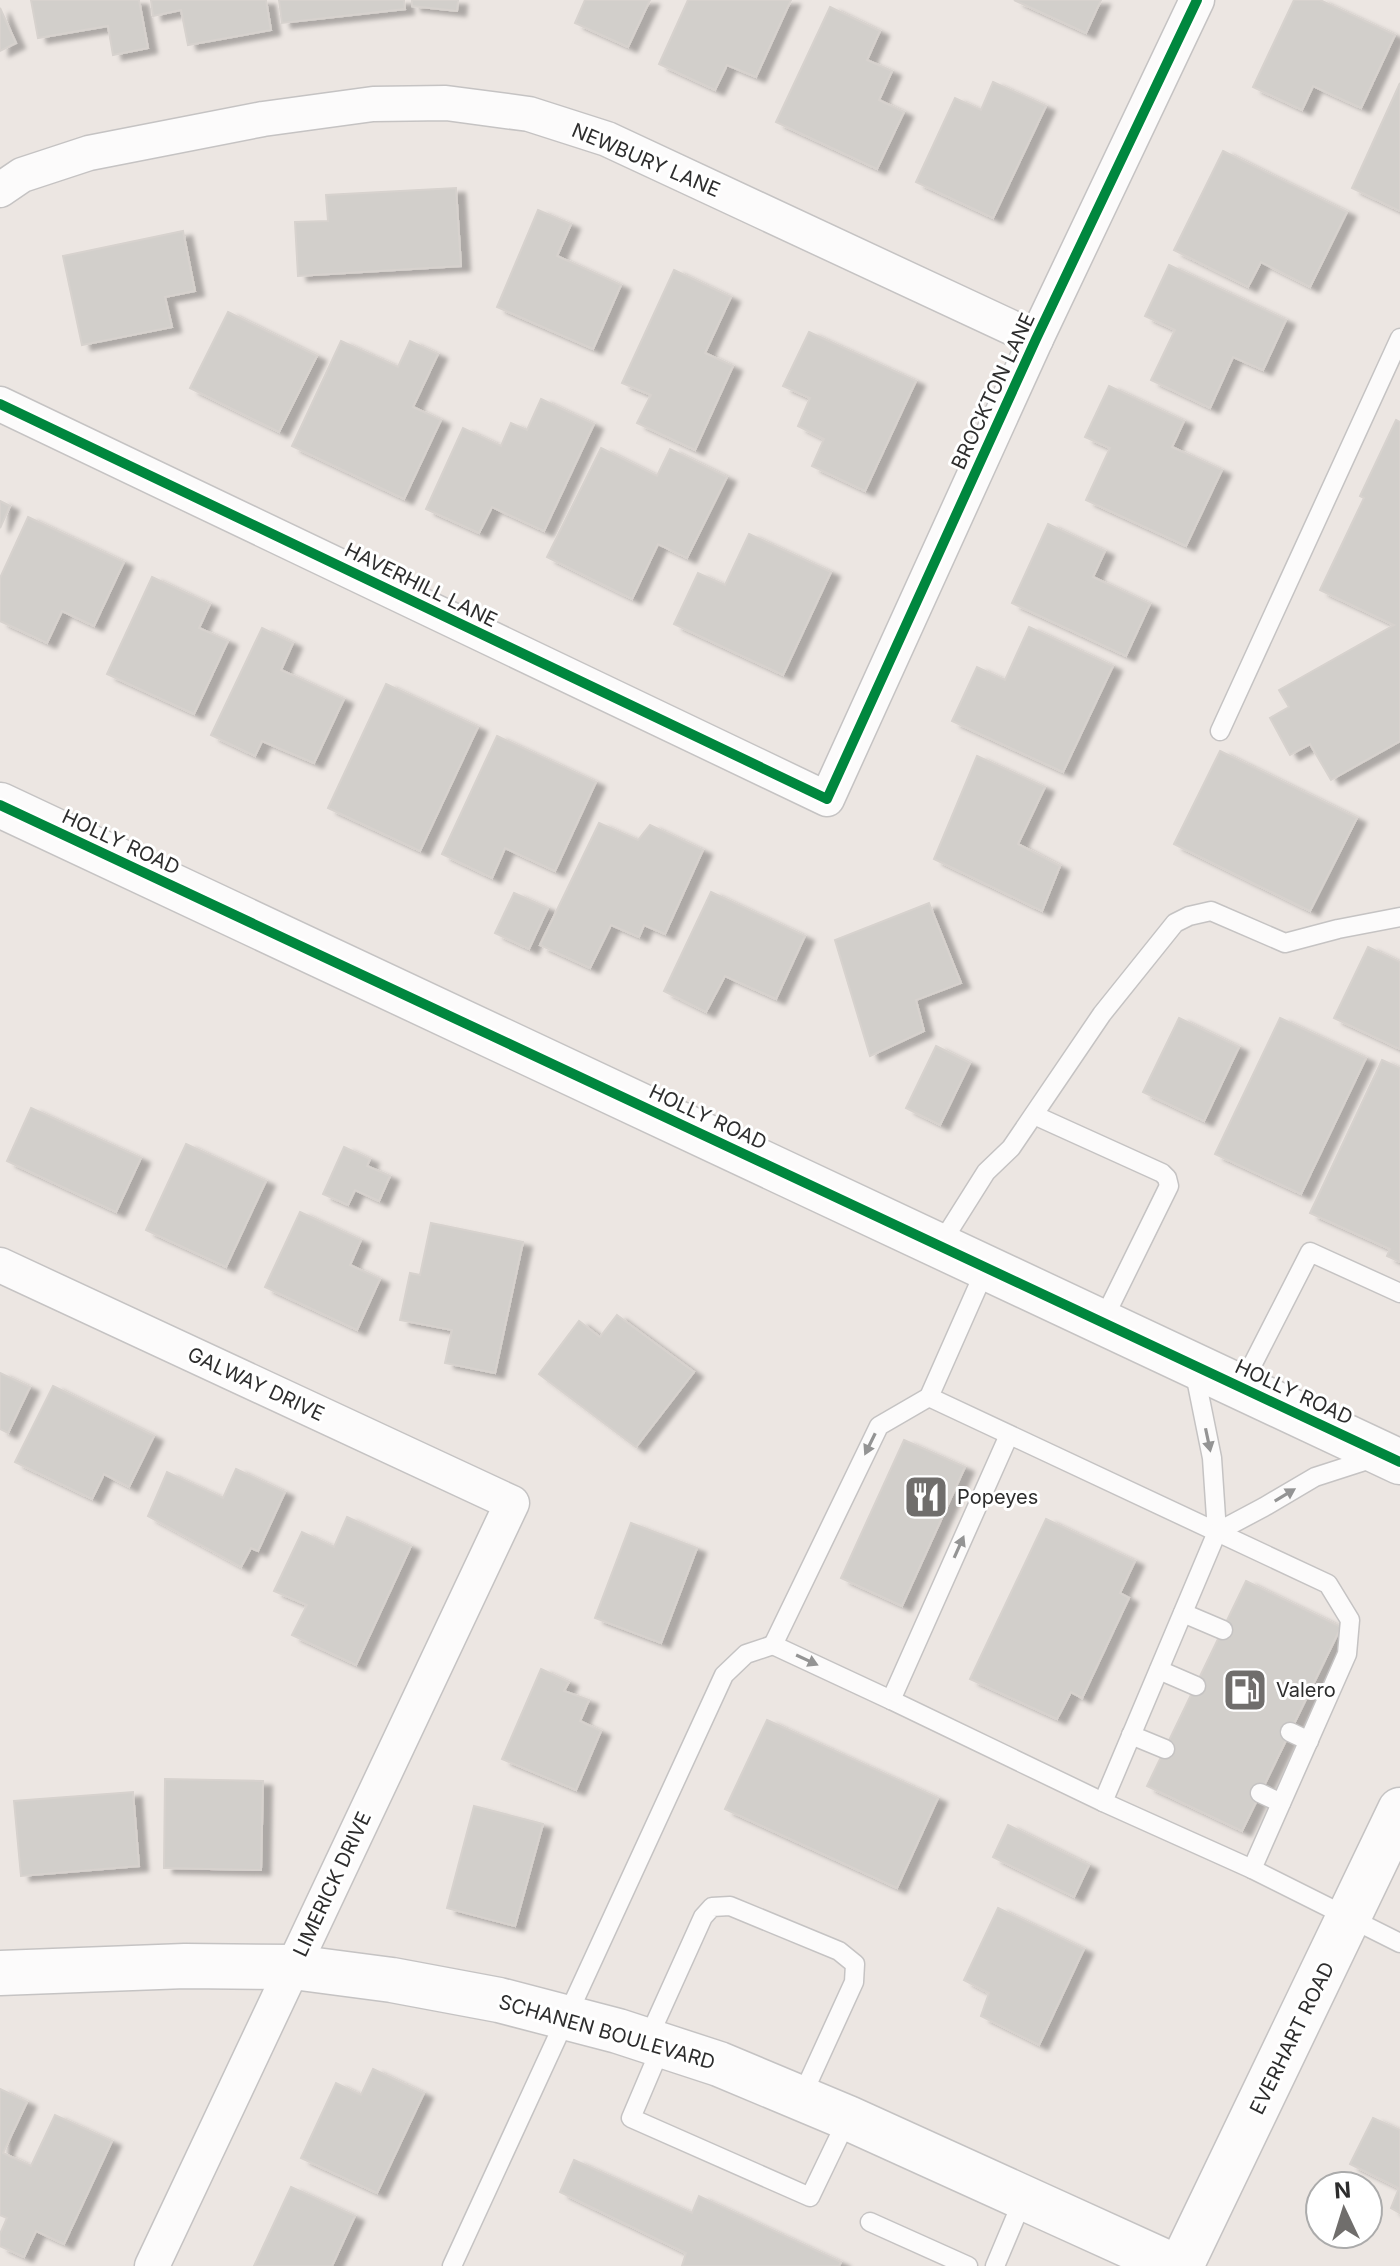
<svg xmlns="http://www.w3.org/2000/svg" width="1400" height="2266" font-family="Inter,sans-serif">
<defs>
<filter id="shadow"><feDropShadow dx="9" dy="5" stdDeviation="2" flood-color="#0004"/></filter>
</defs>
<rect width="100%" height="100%" fill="#ece6e2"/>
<!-- building -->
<g fill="#d2cfcb" stroke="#d7d2ce" stroke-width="2" filter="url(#shadow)">
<path d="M 31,0 L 139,0 L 148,48 L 113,55 L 108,26 L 38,38 Z"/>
<path d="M 151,0 L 266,0 L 271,30 L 188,45 L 181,10 L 153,16 Z"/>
<path d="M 279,0 L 404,0 L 405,9 L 282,23 Z"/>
<path d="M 412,0 L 458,0 L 457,11 L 412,6 Z"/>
<path d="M 585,0 L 650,0 L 628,47 L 575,23 Z"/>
<path d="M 688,0 L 791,0 L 756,77 L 727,65 L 715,90 L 659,64 Z"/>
<path d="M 1014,0 L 1101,0 L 1086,33 Z"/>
<path d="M 1294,0 L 1320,0 L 1395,35 L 1361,108 L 1313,86 L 1302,110 L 1253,87 Z"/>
<path d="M 830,7 L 880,31 L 867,60 L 892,71 L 879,100 L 904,112 L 877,169 L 776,122 Z"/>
<path d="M 0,8 L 16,43 L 0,51 Z"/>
<path d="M 993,82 L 1046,106 L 993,218 L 916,182 L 955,98 L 981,110 Z"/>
<path d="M 1400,83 L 1400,211 L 1352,188 Z"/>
<path d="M 1223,151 L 1347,212 L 1310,287 L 1261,262 L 1248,287 L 1174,250 Z"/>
<path d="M 456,188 L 461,266 L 298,276 L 295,222 L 328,221 L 326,195 Z"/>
<path d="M 538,210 L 571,224 L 557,256 L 621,285 L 593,349 L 497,307 Z"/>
<path d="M 183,231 L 195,291 L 165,297 L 172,327 L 82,345 L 63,256 Z"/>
<path d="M 1169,265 L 1286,320 L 1263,370 L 1233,357 L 1210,408 L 1151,380 L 1175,330 L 1145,316 Z"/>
<path d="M 674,270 L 731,297 L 705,353 L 733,366 L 695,450 L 637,423 L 651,395 L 622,383 Z"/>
<path d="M 228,312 L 317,356 L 279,432 L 190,388 Z"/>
<path d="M 809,332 L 916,381 L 865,491 L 812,466 L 824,439 L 798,426 L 810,398 L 783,386 Z"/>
<path d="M 341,341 L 398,367 L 410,341 L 438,354 L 413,407 L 441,420 L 404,499 L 292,446 Z"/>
<path d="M 1109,386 L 1184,421 L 1172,447 L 1222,470 L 1186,546 L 1086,500 L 1110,448 L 1085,437 Z"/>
<path d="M 541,399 L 594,424 L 544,531 L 492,507 L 479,533 L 426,509 L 463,428 L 501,446 L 511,423 L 527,430 Z"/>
<path d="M 1396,420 L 1400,422 L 1400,741 L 1331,780 L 1310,744 L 1290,755 L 1270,718 L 1289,707 L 1279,690 L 1394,625 L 1320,590 L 1364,498 L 1360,496 Z"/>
<path d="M 601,448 L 657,476 L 670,449 L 727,477 L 687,558 L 658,544 L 632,599 L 547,557 Z"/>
<path d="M 0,501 L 10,506 L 0,528 Z"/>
<path d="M 28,517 L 124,562 L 94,626 L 62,611 L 47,643 L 0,621 L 0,578 Z"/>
<path d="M 1048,524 L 1105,551 L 1093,577 L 1150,604 L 1126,656 L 1012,603 Z"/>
<path d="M 749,534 L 831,572 L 783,675 L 674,624 L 698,573 L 725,585 Z"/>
<path d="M 152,577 L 210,604 L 199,628 L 228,641 L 194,714 L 107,674 Z"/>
<path d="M 1029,627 L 1113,666 L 1063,772 L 952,721 L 977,667 L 1005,680 Z"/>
<path d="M 262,628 L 293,643 L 281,670 L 344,699 L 314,763 L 262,741 L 255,756 L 211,735 Z"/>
<path d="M 386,684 L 478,727 L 420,851 L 328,808 Z"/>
<path d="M 497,736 L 596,782 L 555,871 L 505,848 L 492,878 L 442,854 Z"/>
<path d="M 1220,751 L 1357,818 L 1310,911 L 1174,844 Z"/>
<path d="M 977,756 L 1045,787 L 1018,844 L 1060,866 L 1042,911 L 934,859 Z"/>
<path d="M 599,823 L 638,840 L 650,825 L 703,850 L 665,934 L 644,925 L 639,937 L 611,925 L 590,968 L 540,945 Z"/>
<path d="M 711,892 L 805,936 L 776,999 L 725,976 L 706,1012 L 664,991 Z"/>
<path d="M 514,893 L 548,908 L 529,949 L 495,933 Z"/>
<path d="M 929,903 L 961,983 L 916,1000 L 924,1031 L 870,1056 L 835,940 Z"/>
<path d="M 1368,947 L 1400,962 L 1400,1049 L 1334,1018 Z"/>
<path d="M 1179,1018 L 1239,1047 L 1204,1121 L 1143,1092 Z"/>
<path d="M 1280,1018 L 1366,1058 L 1301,1194 L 1215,1154 Z"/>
<path d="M 936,1046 L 970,1063 L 940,1125 L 906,1108 Z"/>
<path d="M 1382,1060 L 1400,1068 L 1400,1262 L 1387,1256 L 1390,1249 L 1310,1213 Z"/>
<path d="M 31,1108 L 141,1158 L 116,1212 L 7,1161 Z"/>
<path d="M 186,1144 L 266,1181 L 226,1267 L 146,1230 Z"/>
<path d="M 344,1147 L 370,1159 L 367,1166 L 390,1176 L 379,1201 L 355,1190 L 348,1205 L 323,1194 Z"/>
<path d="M 300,1212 L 361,1240 L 350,1265 L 380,1279 L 357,1330 L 265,1287 Z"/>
<path d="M 431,1223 L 523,1242 L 495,1373 L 445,1363 L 452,1330 L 400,1320 L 410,1273 L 420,1275 Z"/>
<path d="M 617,1315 L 694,1372 L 636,1447 L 539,1374 L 579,1321 L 600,1337 Z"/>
<path d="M 0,1373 L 30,1387 L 8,1433 L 0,1429 Z"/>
<path d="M 53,1386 L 154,1436 L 129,1487 L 104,1474 L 92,1499 L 15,1462 Z"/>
<path d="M 904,1440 L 965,1467 L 902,1606 L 841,1578 Z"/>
<path d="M 236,1469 L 285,1492 L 258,1551 L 251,1548 L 241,1567 L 148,1516 L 167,1472 L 223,1498 Z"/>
<path d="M 347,1517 L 411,1546 L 356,1665 L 292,1635 L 307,1605 L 274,1591 L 302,1532 L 334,1547 Z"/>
<path d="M 1046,1519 L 1135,1561 L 1120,1593 L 1129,1598 L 1082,1698 L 1071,1692 L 1057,1719 L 970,1679 Z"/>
<path d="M 631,1523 L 697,1548 L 661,1643 L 595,1618 Z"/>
<path d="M 1246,1581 L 1341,1627 L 1242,1831 L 1147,1786 Z"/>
<path d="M 541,1669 L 569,1682 L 564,1691 L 589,1700 L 580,1721 L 601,1731 L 576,1790 L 502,1759 Z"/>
<path d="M 767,1720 L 938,1798 L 897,1888 L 725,1809 Z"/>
<path d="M 165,1779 L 263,1781 L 261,1870 L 164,1868 Z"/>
<path d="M 133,1792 L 139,1866 L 21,1876 L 14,1801 Z"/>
<path d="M 474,1806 L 543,1824 L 515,1926 L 447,1908 Z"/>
<path d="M 1008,1825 L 1089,1865 L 1074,1897 L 993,1857 Z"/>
<path d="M 998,1908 L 1084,1949 L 1039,2045 L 981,2016 L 989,1993 L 964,1980 Z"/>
<path d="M 373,2069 L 424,2093 L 377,2193 L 301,2158 L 336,2083 L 361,2095 Z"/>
<path d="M 0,2089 L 27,2102 L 3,2153 L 31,2166 L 55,2115 L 112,2141 L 64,2244 L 36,2231 L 24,2257 L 0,2246 L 0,2234 L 7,2218 L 0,2215 Z"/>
<path d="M 1373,2118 L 1400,2130 L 1400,2213 L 1391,2208 L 1399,2188 L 1350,2164 Z"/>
<path d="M 574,2160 L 692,2213 L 699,2196 L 841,2262 L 839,2266 L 682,2266 L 686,2253 L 560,2192 Z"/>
<path d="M 291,2187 L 355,2216 L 332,2266 L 254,2266 Z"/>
</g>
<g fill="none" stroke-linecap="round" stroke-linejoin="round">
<!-- service casing -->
<g stroke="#c5c3c3" stroke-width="21">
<g id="service">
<path d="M 1220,731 L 1400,338"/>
<path d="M 1034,1115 L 1162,1173 L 1167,1178 L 1169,1186 L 1102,1322"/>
<path d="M 940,1245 L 986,1172 L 1011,1148 L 1102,1014 L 1175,923 L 1189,916 L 1211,911 L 1285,943 L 1338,929 L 1400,917"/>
<path d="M 986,1268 L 929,1397 L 1328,1584 L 1350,1620 L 1347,1654 L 1252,1869 L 1400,1943"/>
<path d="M 1194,1369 L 1212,1458 L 1217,1532 L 1103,1802 L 1252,1869"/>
<path d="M 1241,1387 L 1310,1252 L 1400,1293"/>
<path d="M 929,1397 L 879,1426 L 773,1645 L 891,1700 L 1009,1435"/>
<path d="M 1217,1532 L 1264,1507 L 1315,1477 L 1377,1457"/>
<path d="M 1183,1613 L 1223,1630"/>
<path d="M 1159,1670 L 1196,1686"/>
<path d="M 891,1700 L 1103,1802"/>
<path d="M 1290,1732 L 1309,1741"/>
<path d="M 1131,1735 L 1165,1749"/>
<path d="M 1260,1793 L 1281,1803"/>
<path d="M 647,2041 L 703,1917 L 712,1907 L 730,1906 L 839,1951 L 855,1964 L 854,1982 L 801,2098"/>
<path d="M 662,2045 L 631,2118 L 810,2197 L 848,2118"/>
<path d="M 870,2222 L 968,2266"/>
<path d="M 452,2266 L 724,1675 L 746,1654 L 773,1645"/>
<path d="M 995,2266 L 1024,2197"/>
</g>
</g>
<!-- minor casing -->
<g stroke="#c5c3c3" stroke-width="37">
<g id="minor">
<path d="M 0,190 L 22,175 L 89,153 L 263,119 L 373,104 L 446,103 L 529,114 L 607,139 L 1036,339"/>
<path d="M 0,404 L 827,799 L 1036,339 L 1197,0"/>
<path d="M 0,1265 L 512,1503 L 152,2266"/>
</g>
</g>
<!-- tertiary casing -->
<g stroke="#c5c3c3" stroke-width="47">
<path id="tertiary" d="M 0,1973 L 185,1966 L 293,1967 L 392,1980 L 499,2000 L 618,2031 L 719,2064 L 848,2118 L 1174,2266"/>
</g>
<!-- secondary casing -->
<g stroke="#c5c3c3" stroke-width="47">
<g id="secondary">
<path d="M 0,805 L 1400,1462"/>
<path d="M 1181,2266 L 1400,1810"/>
</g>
</g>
<!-- service -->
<use href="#service" stroke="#fcfbfb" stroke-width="18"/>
<!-- minor -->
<use href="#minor" stroke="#fcfbfb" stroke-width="34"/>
<!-- tertiary -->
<use href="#tertiary" stroke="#fcfbfb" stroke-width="44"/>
<!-- secondary -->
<use href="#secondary" stroke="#fcfbfb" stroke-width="44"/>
<!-- cycleway casing -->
<g stroke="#fff" stroke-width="15">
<g id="cycleway">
<path d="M 0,404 L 827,799 L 1036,339 L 1197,0"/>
<path d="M 0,805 L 1400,1462"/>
</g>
</g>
<!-- cycleway -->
<use href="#cycleway" stroke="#00873e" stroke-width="10"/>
</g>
<!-- one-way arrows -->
<defs><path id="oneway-solid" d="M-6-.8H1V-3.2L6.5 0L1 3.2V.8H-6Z" transform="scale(2)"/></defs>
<g fill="#949494">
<use href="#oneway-solid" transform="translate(1208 1440) rotate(78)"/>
<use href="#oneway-solid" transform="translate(870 1444) rotate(116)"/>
<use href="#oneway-solid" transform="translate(1285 1495) rotate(-31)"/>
<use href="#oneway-solid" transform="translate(959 1547) rotate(-66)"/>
<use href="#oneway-solid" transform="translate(807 1660) rotate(25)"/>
</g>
<!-- icons -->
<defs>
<g id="restaurant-square" transform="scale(2.3)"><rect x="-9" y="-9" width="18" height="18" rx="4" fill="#706e6c" stroke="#fff"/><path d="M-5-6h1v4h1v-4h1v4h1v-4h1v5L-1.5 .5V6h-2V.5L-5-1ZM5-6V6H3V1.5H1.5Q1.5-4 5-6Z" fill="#fff"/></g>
<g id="fuel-square" transform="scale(2.3)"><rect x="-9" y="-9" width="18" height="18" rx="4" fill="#706e6c" stroke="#fff"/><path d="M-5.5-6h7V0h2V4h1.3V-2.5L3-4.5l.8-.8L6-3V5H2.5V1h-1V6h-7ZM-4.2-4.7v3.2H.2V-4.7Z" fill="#fff"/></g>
</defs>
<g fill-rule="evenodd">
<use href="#restaurant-square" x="926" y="1497"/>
<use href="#fuel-square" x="1245" y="1690"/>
</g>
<g text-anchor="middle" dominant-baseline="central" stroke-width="6" stroke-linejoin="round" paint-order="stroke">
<!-- street labels -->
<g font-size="20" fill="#2d2d2d" stroke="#fff">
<text transform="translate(646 160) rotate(23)">NEWBURY LANE</text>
<text transform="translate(993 391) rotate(-65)">BROCKTON LANE</text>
<text transform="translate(421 585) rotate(26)">HAVERHILL LANE</text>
<text transform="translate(121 842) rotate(25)">HOLLY ROAD</text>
<text transform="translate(708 1117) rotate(25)">HOLLY ROAD</text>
<text transform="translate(256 1384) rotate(25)">GALWAY DRIVE</text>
<text transform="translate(1294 1392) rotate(25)">HOLLY ROAD</text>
<text transform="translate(332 1884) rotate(-65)">LIMERICK DRIVE</text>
<text transform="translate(607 2032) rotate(16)">SCHANEN BOULEVARD</text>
<text transform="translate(1292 2038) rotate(-64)">EVERHART ROAD</text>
</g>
<!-- poi labels -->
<g font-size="20" fill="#2d2d2d" stroke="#fff" text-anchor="start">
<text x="957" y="1497">Popeyes</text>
<text x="1276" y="1690">Valero</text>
</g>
</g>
<!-- north arrow -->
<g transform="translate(1344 2210) rotate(356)"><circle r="38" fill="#ffffff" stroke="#ababab" stroke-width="2"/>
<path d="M0-6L14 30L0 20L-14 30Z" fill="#706e6c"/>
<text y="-12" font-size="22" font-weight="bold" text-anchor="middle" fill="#2d2d2d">N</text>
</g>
</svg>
